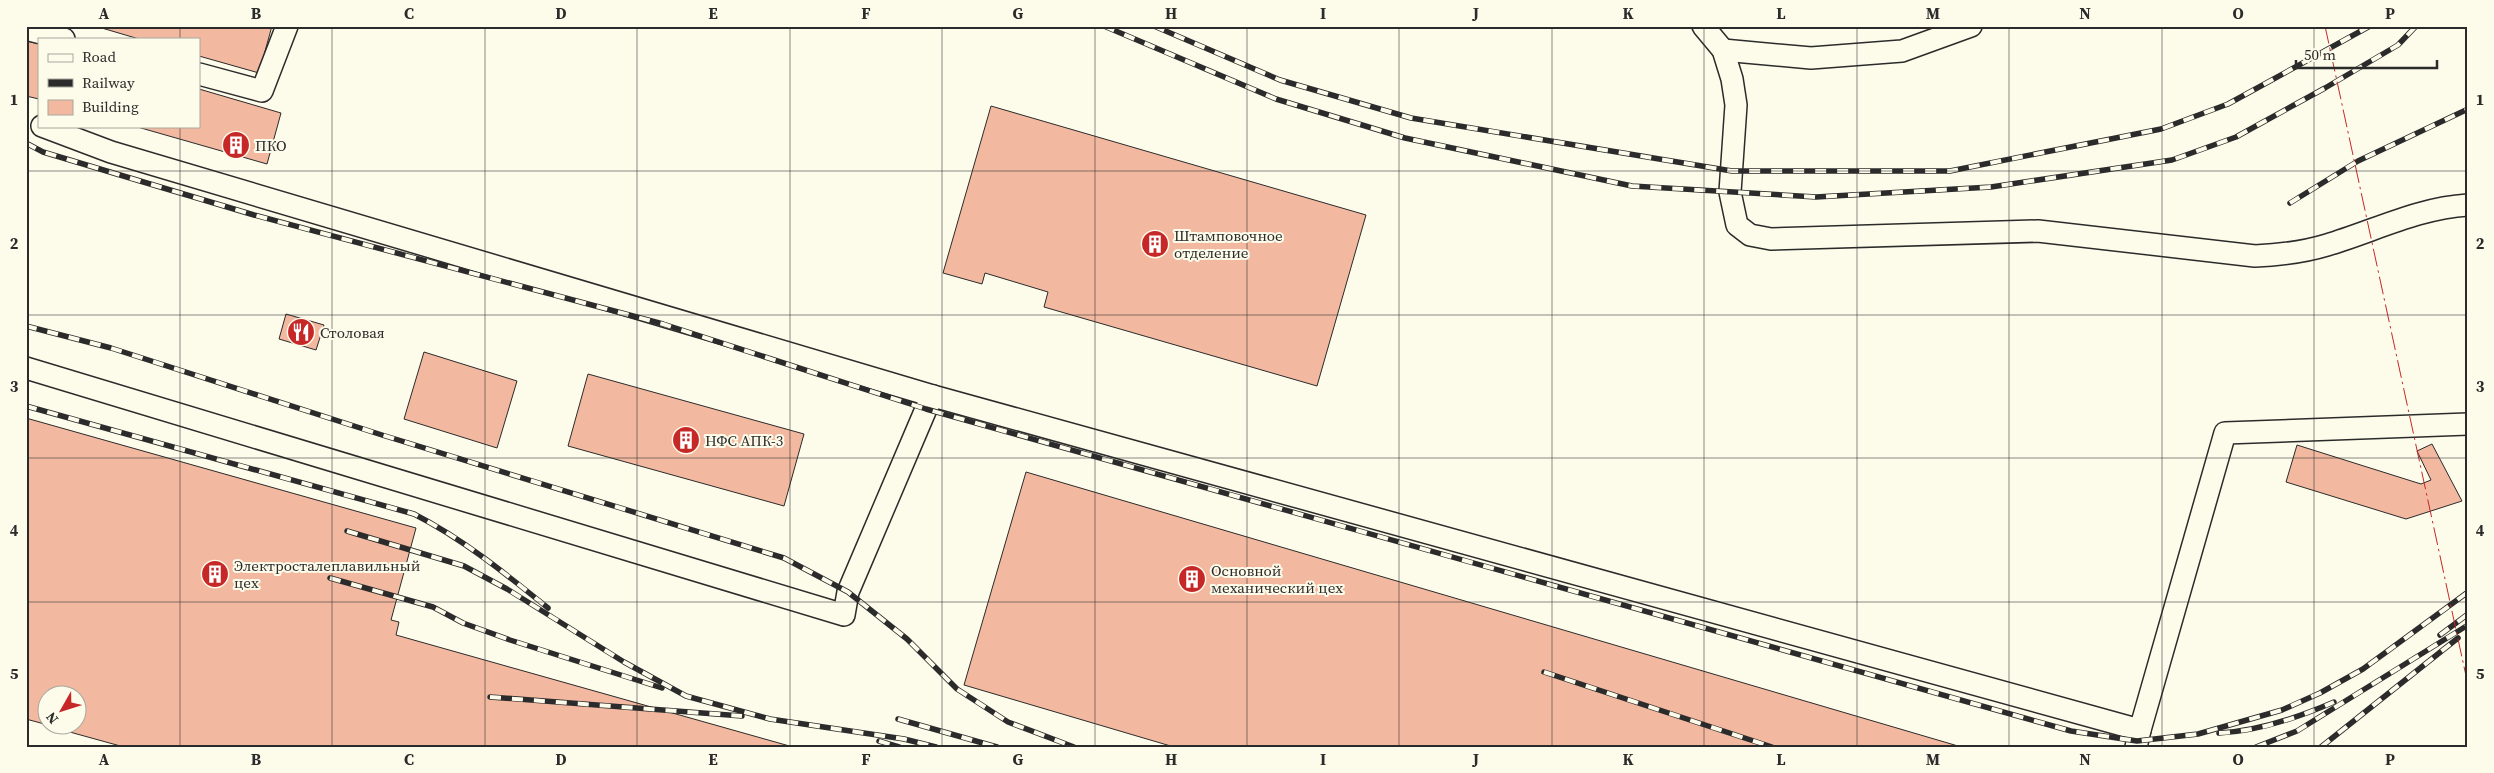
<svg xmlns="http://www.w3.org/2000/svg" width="2494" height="773" font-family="'Source Serif 4',serif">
<rect width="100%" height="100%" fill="#fdfbea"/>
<!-- building -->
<g fill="#f2b8a0" stroke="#2b2b2b">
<path d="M 95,26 L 272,26 L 259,73 L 199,56 L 199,39 L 139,39 Z"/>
<path d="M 26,41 L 39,44 L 39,99 L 26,96 Z"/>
<path d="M 199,89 L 281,113 L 267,164 L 134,126 L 199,126 Z"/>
<path d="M 991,106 L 1366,215 L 1317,386 L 1044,307 L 1048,292 L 985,273 L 982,284 L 943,273 Z"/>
<path d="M 286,314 L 324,325 L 316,350 L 279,339 Z"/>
<path d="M 424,352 L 517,381 L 497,448 L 404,419 Z"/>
<path d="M 588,374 L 804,434 L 784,506 L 568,446 Z"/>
<path d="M 26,418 L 416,528 L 391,620 L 399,622 L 396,635 L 793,747 L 124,747 L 48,726 L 78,726 L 78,696 L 48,696 L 48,725 L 26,719 Z"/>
<path d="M 2432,444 L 2462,501 L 2406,519 L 2286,482 L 2297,445 L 2421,484 L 2431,480 L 2417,451 Z"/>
<path d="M 1026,472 L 1958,746 L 1958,747 L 1174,747 L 964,685 Z"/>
</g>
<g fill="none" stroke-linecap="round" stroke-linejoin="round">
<!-- minor casing -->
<g stroke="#2b2b2b" stroke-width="24">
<g id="minor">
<path d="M 1703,26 L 1723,50 L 1732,79 L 1736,105 L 1730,192 L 1737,225 L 1750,235 L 1771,239 L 2038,231 L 2255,256 C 2279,255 2304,252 2327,245 C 2374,231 2418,208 2468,205"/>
<path d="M 26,29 L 64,39"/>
<path d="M 1723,50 L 1811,58 L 1902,51 L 1971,26"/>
<path d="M 199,74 L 262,91 L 287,26"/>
<path d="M 42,126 L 111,152 L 933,396 L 2140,730 L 2225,433 L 2468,424"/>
<path d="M 26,368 L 844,615 L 848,592 L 926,409 L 933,396"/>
<path d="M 2136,747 L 2140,730"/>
</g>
</g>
<!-- minor -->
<use href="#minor" stroke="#fdfbea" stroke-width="21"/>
<!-- rail casing -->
<g stroke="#2b2b2b" stroke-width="5.5">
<g id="rail">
<path d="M 1104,26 L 1276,99 L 1405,138 L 1632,186 L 1816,197 L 1991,187 L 2172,160 L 2236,137 L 2325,88 L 2398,45 L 2416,26"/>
<path d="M 1154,26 L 1280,80 L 1411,118 L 1732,171 L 1950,171 L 2161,129 L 2228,104 L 2370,26"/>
<path d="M 26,143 L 43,152 L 254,215 L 663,324 L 926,409 L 2071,731 L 2137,741 L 2198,734 L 2282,710 L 2320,693 L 2363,669 L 2468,592"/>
<path d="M 2290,203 L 2358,161 L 2468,109"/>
<path d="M 26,326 L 111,348 L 382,435 L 784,558 L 848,592 L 907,639 L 957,689 L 1008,722 L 1074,747"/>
<path d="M 26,406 L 414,514 C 463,539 506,574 548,608"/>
<path d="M 347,531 L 464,566 L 507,589 L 624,662 L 686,696 L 770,719 L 904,739 L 936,747"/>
<path d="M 330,578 L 433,607 L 463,623 L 510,640 L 662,688"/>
<path d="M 2440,635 L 2468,614"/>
<path d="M 1544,672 L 1772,747"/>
<path d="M 490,697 L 742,716"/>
<path d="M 898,719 L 997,747"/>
<path d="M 2219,733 C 2259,731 2297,718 2334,702"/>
<path d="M 879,741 L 899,747"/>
<path d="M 2256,747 L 2297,731 L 2468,625"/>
<path d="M 2321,747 L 2458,638"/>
</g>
</g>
<!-- rail -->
<use href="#rail" stroke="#fdfbea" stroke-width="4" stroke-dasharray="11" stroke-linecap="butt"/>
<!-- power -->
<path stroke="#c62828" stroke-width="1" stroke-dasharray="18 4 2.5 4" stroke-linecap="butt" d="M 2325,26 L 2468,685"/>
</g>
<!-- grid -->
<path fill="none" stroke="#2b2b2b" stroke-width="1" stroke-opacity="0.55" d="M 180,26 L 180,39M 332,26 L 332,747M 485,26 L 485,747M 637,26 L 637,747M 790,26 L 790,747M 942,26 L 942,747M 1095,26 L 1095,747M 1247,26 L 1247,747M 1399,26 L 1399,747M 1552,26 L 1552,747M 1704,26 L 1704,747M 1857,26 L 1857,747M 2009,26 L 2009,747M 2162,26 L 2162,747M 2314,26 L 2314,747M 180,126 L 180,747M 26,171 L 2468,171M 26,315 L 2468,315M 26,458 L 2468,458M 26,602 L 2468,602"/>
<!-- icons -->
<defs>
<g id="building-disc" transform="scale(1.4375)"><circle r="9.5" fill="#c62828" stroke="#fdfbea"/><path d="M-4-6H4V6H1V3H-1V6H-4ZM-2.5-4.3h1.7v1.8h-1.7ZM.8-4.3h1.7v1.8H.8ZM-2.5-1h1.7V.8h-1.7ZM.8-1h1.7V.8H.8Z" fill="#fff"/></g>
<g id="restaurant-disc" transform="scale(1.4375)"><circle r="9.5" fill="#c62828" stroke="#fdfbea"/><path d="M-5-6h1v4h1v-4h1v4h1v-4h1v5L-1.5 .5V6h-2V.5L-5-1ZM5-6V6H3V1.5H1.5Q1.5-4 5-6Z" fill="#fff"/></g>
</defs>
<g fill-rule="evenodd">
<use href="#building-disc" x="236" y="145"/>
<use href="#building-disc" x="1155" y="244"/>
<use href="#restaurant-disc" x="301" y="332"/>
<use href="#building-disc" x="686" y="440"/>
<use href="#building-disc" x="215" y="574"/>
<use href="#building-disc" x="1192" y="579"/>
</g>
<g text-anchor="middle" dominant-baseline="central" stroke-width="4" stroke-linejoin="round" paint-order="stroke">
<!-- poi labels -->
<g font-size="15" fill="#2b2b2b" stroke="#fdfbea" text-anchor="start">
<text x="255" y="145">ПКО</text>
<text x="1174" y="235">Штамповочное<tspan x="1174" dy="17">отделение</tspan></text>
<text x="320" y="332">Столовая</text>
<text x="705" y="440">НФС АПК-3</text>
<text x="234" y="565">Электросталеплавильный<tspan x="234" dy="17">цех</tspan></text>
<text x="1211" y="570">Основной<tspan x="1211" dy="17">механический цех</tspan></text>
</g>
</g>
<!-- border -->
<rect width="2494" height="773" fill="none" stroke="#fdfbea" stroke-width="55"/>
<!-- legend -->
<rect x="38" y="38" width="162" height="90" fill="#fdfbea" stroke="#a9a89e"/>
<rect x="48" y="54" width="25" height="8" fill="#fdfbea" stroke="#a9a89e"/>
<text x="82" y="62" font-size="15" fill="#2b2b2b">Road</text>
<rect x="48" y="79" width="25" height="8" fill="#2b2b2b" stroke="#a9a89e"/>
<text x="82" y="88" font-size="15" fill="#2b2b2b">Railway</text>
<rect x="48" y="100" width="25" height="15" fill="#f2b8a0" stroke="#a9a89e"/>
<text x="82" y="112" font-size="15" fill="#2b2b2b">Building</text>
<!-- north arrow -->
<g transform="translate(62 710) rotate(231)"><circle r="24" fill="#fdfbea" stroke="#a9a89e"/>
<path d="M0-4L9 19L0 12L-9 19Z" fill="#c62828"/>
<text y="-8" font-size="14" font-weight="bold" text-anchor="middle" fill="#2b2b2b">N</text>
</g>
<!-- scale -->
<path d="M2296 60v8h141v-8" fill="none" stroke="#2b2b2b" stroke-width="2.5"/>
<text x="2304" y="60" font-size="15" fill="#2b2b2b" stroke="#fdfbea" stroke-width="4" paint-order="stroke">50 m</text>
<rect x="28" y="28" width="2438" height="718" fill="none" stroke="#2b2b2b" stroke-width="2"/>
<g font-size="16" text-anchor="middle" font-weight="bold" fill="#2b2b2b">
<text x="104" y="19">A</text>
<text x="256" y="19">B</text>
<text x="409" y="19">C</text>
<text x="561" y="19">D</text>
<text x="713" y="19">E</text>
<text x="866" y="19">F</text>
<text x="1018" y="19">G</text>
<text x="1171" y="19">H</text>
<text x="1323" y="19">I</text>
<text x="1476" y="19">J</text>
<text x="1628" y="19">K</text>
<text x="1781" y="19">L</text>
<text x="1933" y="19">M</text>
<text x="2085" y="19">N</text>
<text x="2238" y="19">O</text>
<text x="2390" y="19">P</text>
<text x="14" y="105">1</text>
<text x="2480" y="105">1</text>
<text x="14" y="249">2</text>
<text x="2480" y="249">2</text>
<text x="14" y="392">3</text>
<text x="2480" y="392">3</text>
<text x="14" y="536">4</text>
<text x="2480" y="536">4</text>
<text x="14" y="679">5</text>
<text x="2480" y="679">5</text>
<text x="104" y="765">A</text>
<text x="256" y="765">B</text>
<text x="409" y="765">C</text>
<text x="561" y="765">D</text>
<text x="713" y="765">E</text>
<text x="866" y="765">F</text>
<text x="1018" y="765">G</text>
<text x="1171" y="765">H</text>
<text x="1323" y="765">I</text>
<text x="1476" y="765">J</text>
<text x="1628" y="765">K</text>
<text x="1781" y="765">L</text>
<text x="1933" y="765">M</text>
<text x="2085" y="765">N</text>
<text x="2238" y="765">O</text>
<text x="2390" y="765">P</text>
</g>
</svg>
